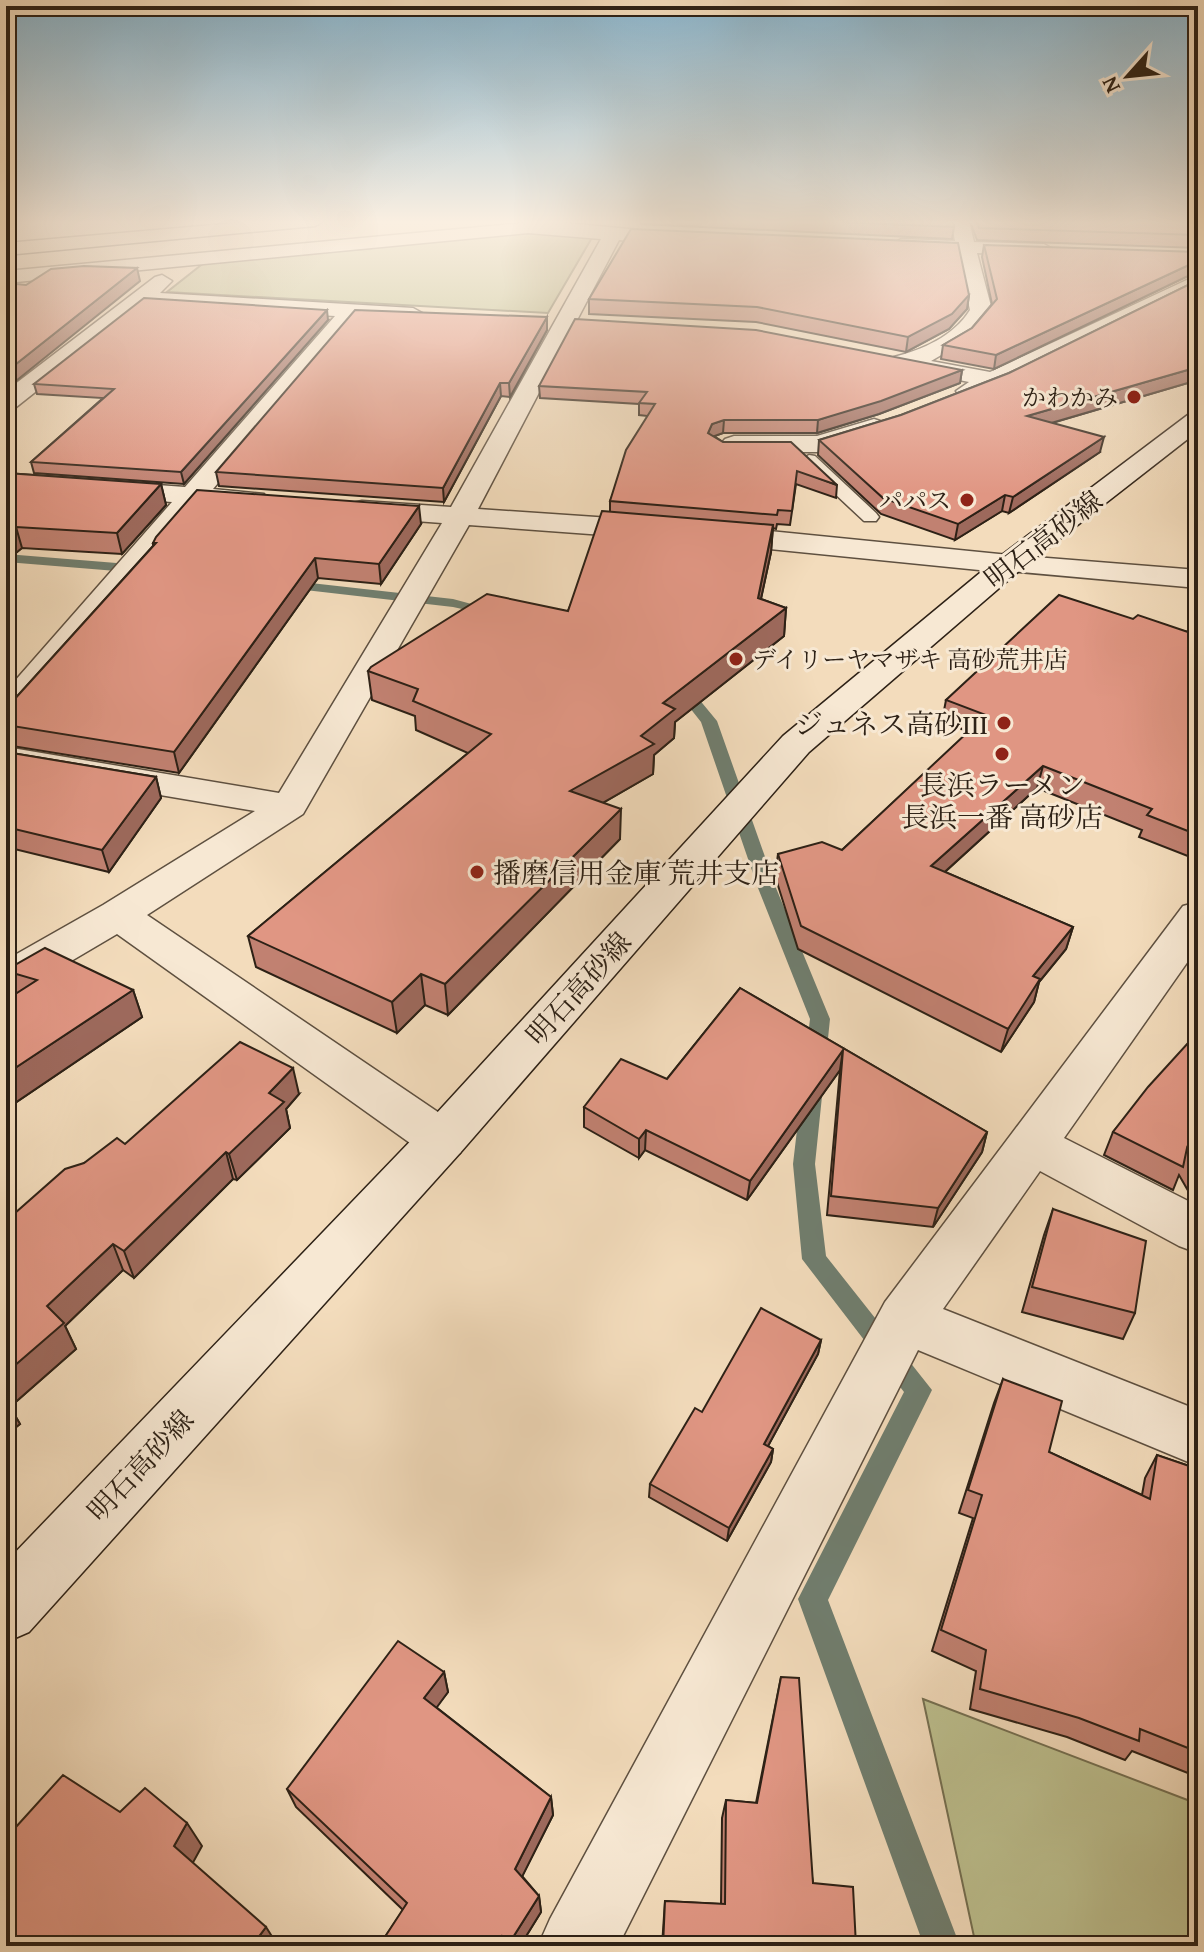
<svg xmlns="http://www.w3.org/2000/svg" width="1204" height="1952" font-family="'Gentium Book Plus','Noto Serif JP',serif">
<rect width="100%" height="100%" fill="#f3dcbc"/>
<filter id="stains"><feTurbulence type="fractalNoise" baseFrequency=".0025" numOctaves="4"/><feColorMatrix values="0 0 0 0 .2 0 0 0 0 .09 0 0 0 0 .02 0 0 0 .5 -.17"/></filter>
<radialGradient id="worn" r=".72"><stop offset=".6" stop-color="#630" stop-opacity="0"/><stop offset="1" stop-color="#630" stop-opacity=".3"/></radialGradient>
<!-- green -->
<g fill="#bdc08f" stroke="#757052" stroke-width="2">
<path d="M 524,233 L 593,236 L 548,313 L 167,292 L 205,262 Z"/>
<path d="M 923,1699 L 1198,1804 L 1198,1946 L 976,1946 Z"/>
</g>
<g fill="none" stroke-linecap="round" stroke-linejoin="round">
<!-- stream -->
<g fill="#707e6f" fill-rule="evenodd">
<path d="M 6,554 L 141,565 L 148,569 L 141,573 L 6,562 Z"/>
<path d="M 284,580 L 453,599 L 501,612 L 494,616 L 453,607 L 279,587 L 277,584 Z"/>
<path d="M 679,679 L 684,681 L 717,721 L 776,888 L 830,1019 L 815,1164 L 826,1256 L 932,1390 L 828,1600 L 960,1946 L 924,1946 L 798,1599 L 904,1392 L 802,1259 L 793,1164 L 810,1019 L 758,888 L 701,722 L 671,684 Z"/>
</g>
<!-- service casing -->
<g stroke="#5e5040" stroke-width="3">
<path id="service" d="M 809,455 L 815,456 L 876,513 L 879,517 L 876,521 L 864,521 L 803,464 L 801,460 Z"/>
</g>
<!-- minor casing -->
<g stroke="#5e5040" stroke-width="3">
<g id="minor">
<path d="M 545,221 L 640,230 L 649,236 L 640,242 L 619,240 L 478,509 L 699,524 L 1009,555 L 1020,558 L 1024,564 L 1020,570 L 1009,573 L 699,542 L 469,525 L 303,814 L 147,915 L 460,1127 L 467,1140 L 460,1153 L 442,1159 L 424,1153 L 117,934 L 22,990 L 6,994 L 6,960 L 103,905 L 255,811 L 6,769 L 6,747 L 279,793 L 442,523 L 362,517 L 352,515 L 348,509 L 352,503 L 362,501 L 451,507 L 601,239 L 528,233 L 6,283 L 6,271 Z"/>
<path d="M 951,221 L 969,221 L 974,242 L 1044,244 L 1054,250 L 1044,256 L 977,253 L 992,310 L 967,340 L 931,361 L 990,372 L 1191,278 L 1198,276 L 1198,290 L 1008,381 L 1005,385 L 968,398 L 960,396 L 956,391 L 969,382 L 894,367 L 891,362 L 894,357 C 922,350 954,336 970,310 L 958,253 L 901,251 L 892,245 L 901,239 L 955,241 Z"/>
<path d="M 162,275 L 172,281 L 160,293 L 413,308 L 424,314 L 413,320 L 357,317 L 213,489 L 264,494 L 268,500 L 264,506 L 254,508 L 200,504 L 18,720 L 6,723 L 6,691 L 172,502 L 6,490 L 6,474 L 185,487 L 335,316 L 145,305 L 15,408 L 6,410 L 6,391 L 155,277 Z"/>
<path d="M 874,419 L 883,422 L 887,427 L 883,432 L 819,452 L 734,452 L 725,449 L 721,444 L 725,439 L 734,436 L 817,436 Z"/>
<path d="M 1198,902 L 1198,947 L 1064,1138 L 1198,1206 L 1198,1253 L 1179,1246 L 1040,1171 L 943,1309 L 1198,1410 L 1198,1466 L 918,1350 L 618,1946 L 538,1946 L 550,1919 L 885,1302 L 1183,906 Z"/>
</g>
</g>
<!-- tertiary casing -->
<g stroke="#5e5040" stroke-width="3">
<path id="tertiary" d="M 1009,555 L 1198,570 L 1198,588 L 998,570 L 994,564 L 998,558 Z"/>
</g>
<!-- secondary casing -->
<g stroke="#2d2116" stroke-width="3">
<path id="secondary" d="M 1198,412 L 1198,431 L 1020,570 L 809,752 L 460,1153 L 29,1632 L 6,1642 L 6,1562 L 424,1127 L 783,736 L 998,558 L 1189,414 Z"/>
</g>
<!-- primary casing -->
<g stroke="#2d2116" stroke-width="3">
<path id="primary" d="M 259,221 L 324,221 L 315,226 L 6,255 L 6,243 Z"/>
</g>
<!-- service -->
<use href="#service" fill="#f7e8d3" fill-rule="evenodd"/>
<!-- minor -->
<use href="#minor" fill="#f7e8d3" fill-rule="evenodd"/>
<!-- tertiary -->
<use href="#tertiary" fill="#f7e8d3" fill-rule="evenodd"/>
<!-- secondary -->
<use href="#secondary" fill="#f7e8d3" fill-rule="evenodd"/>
<!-- primary -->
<use href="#primary" fill="#f3dcbc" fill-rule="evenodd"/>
</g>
<!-- wall -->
<g fill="#c18171" stroke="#2d2116" stroke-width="2">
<path d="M 641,221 L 953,221 L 954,227 L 952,239 L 641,224 Z"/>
<path d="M 970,221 L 1198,221 L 1198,248 L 977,240 Z"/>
<path d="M 984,245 L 1190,275 L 994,369 L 941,359 L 943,345 L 972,328 L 992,304 L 982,257 Z"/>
<path d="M 1198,280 L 1198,380 L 1052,423 L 1100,452 L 1009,513 L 1002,511 L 955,540 L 881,514 L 818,455 L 819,440 L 901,415 L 1009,373 Z"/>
<path d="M 969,295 L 967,309 L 949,329 L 906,352 L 756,322 L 589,314 L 589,299 Z"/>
<path d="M 547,317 L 547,330 L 510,397 L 501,396 L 444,502 L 219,486 L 216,472 Z"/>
<path d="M 328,320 L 184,484 L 34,473 L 31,462 L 103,398 L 37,394 L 34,384 Z"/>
<path d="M 962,370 L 960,383 L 879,414 L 817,433 L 723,433 L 714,436 L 723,442 L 837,485 L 836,498 L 796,484 L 790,525 L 777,524 L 776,529 L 773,528 L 771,552 L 761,599 L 786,608 L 784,636 L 675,722 L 674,738 L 654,755 L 653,774 L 603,803 L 620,839 L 448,1015 L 425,1005 L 397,1033 L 256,967 L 248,936 L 468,753 L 416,730 L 415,716 L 372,700 L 368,671 L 568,611 L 610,512 L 610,501 L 648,416 L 639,415 L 639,404 L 540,398 L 539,386 Z"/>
<path d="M 6,473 L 161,484 L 166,505 L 122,554 L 22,548 L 6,561 Z"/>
<path d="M 421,524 L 381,584 L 318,578 L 179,773 L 6,745 L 6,703 L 12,702 L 153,546 L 153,543 Z"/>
<path d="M 1133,619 L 1188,632 L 1198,624 L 1198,860 L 1139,837 L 1142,830 L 1037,788 L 945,872 L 1073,927 L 1066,949 L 1039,982 L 1034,1002 L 1001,1052 L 798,949 L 775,876 L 778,854 L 842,850 L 969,732 L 942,721 L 946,700 Z"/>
<path d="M 6,752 L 156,777 L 161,798 L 109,872 L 6,847 Z"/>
<path d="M 6,968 L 133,990 L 142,1017 L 6,1109 L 6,1000 L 12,996 L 6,983 Z"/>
<path d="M 740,988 L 987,1132 L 982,1152 L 933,1227 L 827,1215 L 840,1070 L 747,1200 L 645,1150 L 639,1158 L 584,1127 L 584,1107 L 667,1079 Z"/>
<path d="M 1198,1032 L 1198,1204 L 1194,1201 L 1179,1175 L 1173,1190 L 1104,1155 L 1113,1132 Z"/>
<path d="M 299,1094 L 286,1109 L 290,1128 L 237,1180 L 233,1179 L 134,1278 L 123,1270 L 65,1326 L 76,1349 L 10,1407 L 20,1424 L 6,1435 L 6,1221 L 84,1163 L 125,1144 Z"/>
<path d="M 1053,1209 L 1135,1313 L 1123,1339 L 1022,1312 L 1044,1235 Z"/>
<path d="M 821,1340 L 818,1354 L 768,1446 L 773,1449 L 771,1462 L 727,1541 L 649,1497 L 650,1484 L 702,1412 Z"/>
<path d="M 1003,1379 L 1049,1452 L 1142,1495 L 1145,1478 L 1157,1455 L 1198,1469 L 1198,1777 L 1132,1751 L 1125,1760 L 1067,1737 L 970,1709 L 976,1671 L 932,1651 L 973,1518 L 959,1513 L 994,1403 Z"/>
<path d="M 444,1672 L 448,1692 L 436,1707 L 551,1797 L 553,1815 L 522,1876 L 539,1896 L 541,1912 L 520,1946 L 379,1946 L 403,1910 L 296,1807 L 287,1789 Z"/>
<path d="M 781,1677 L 813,1883 L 856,1946 L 662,1946 L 665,1901 L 721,1904 L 722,1818 L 726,1800 L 756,1803 Z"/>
</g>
<!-- shaded-wall -->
<g fill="#9d695c" stroke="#2d2116" stroke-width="2">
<path d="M 1198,262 L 1198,274 L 1190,275 L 994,369 L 996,355 L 1193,263 Z"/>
<path d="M 137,268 L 140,281 L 6,389 L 6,372 Z"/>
<path d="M 969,295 L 967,309 L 949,329 L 906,352 L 908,337 Z"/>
<path d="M 327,310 L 328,320 L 184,484 L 181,472 Z"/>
<path d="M 547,317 L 547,330 L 510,397 L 509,383 Z"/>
<path d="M 1198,367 L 1198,380 L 1024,431 L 1027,416 Z"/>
<path d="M 962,370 L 960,383 L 879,414 L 817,433 L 818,420 Z"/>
<path d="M 500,383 L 501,396 L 444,502 L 443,488 Z"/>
<path d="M 724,420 L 723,433 L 712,437 L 708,433 L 712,424 Z"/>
<path d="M 1104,437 L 1100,452 L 1009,513 L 1013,497 Z"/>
<path d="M 161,484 L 166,505 L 122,554 L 117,533 Z"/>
<path d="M 1005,495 L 1002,511 L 955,540 L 958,524 Z"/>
<path d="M 419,506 L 421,524 L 381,584 L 379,564 Z"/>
<path d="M 773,525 L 771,552 L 755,626 L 758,598 Z"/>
<path d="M 16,527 L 22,548 L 6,561 L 6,535 Z"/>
<path d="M 315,558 L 318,578 L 179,773 L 174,752 Z"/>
<path d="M 786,608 L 784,636 L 675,722 L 674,738 L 654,755 L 653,774 L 571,821 L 570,791 L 641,736 L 663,703 Z"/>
<path d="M 6,662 L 12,680 L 6,687 Z"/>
<path d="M 1043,766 L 1037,788 L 927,888 L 931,866 Z"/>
<path d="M 156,777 L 161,798 L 109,872 L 102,850 Z"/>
<path d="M 621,809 L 620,839 L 448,1015 L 445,984 Z"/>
<path d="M 1073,927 L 1066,949 L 1039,982 L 1034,1002 L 1001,1052 L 1008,1029 L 1033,976 Z"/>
<path d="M 6,936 L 12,953 L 6,958 Z"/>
<path d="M 421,974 L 425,1005 L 397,1033 L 392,1002 Z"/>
<path d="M 133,990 L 142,1017 L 6,1109 L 6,1074 Z"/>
<path d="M 843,1050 L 840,1070 L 747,1200 L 750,1181 Z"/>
<path d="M 293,1068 L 299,1094 L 286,1109 L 290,1128 L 237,1180 L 229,1154 L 269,1093 Z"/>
<path d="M 646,1130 L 645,1150 L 639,1158 L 639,1139 Z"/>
<path d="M 987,1132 L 982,1152 L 933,1227 L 938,1208 Z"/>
<path d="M 226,1152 L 233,1179 L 134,1278 L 124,1251 Z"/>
<path d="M 113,1244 L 123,1270 L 65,1326 L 76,1349 L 10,1407 L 20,1424 L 6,1435 L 6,1373 L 47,1306 Z"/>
<path d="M 821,1340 L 818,1354 L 762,1457 L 764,1444 Z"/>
<path d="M 773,1449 L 771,1462 L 727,1541 L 729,1528 Z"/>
<path d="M 444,1672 L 448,1692 L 429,1718 L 424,1698 Z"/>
<path d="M 551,1797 L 553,1815 L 518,1885 L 515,1869 Z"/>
<path d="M 187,1823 L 202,1846 L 190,1868 L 174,1846 Z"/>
<path d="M 539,1896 L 541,1912 L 520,1946 L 511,1946 L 510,1942 Z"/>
<path d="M 266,1927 L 278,1946 L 252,1946 Z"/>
<path d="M 502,1936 L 504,1946 L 495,1946 Z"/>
</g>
<!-- building -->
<g fill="#e09683" stroke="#2d2116" stroke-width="2">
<path d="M 819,221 L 953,221 L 954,227 Z"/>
<path d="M 977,221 L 1198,221 L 1198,235 L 979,228 Z"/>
<path d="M 631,229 L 958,243 L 969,295 L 952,314 L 908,337 L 757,307 L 589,299 Z"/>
<path d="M 984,245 L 1198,252 L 1198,262 L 1193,263 L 996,355 L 943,345 L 972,328 L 997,299 Z"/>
<path d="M 84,266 L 137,268 L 6,372 L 6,283 L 26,285 L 51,269 Z"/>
<path d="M 1198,280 L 1198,367 L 1027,416 L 1104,437 L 1013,497 L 1005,495 L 958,524 L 883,498 L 819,440 L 901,415 L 1009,373 Z"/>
<path d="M 144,298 L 327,310 L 181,472 L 31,462 L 114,389 L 34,384 Z"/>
<path d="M 355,310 L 547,317 L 509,383 L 500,383 L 443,488 L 216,472 Z"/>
<path d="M 575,319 L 756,330 L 962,370 L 881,401 L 818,420 L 724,420 L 712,424 L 708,433 L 723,442 L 791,442 L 837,485 L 797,471 L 792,511 L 778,510 L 777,515 L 610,501 L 626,450 L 655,404 L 639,403 L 647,392 L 539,386 Z"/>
<path d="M 6,473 L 161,484 L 117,533 L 16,527 L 6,535 Z"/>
<path d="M 197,490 L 419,506 L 379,564 L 315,558 L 174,752 L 6,725 L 6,703 L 12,702 L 156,543 L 153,543 L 156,537 Z"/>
<path d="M 602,511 L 773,525 L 758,598 L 786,608 L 663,703 L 675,709 L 641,736 L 654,744 L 570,791 L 621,809 L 445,984 L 421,974 L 392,1002 L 248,936 L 491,734 L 413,701 L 418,689 L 368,671 L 371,667 L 487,594 L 568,611 Z"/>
<path d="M 1059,595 L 1133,619 L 1138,615 L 1188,632 L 1194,623 L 1198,624 L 1198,835 L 1147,815 L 1152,809 L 1043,766 L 931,866 L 1073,927 L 1033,976 L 1040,979 L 1008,1029 L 801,926 L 778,854 L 822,842 L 842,850 L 986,715 L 946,700 Z"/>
<path d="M 6,752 L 156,777 L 102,850 L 6,827 Z"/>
<path d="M 45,948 L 133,990 L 6,1074 L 6,1000 L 37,980 L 6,971 L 6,968 L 13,966 Z"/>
<path d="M 740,988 L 987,1132 L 938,1208 L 831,1196 L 843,1050 L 750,1181 L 646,1130 L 639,1139 L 584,1107 L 621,1059 L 667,1079 Z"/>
<path d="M 1198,1032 L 1198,1167 L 1187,1148 L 1183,1167 L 1113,1132 L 1148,1087 Z"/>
<path d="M 240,1042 L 293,1068 L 269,1093 L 284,1102 L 229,1154 L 226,1152 L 124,1251 L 113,1244 L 47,1306 L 64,1323 L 6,1373 L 6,1221 L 65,1169 L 84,1163 L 117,1138 L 125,1144 Z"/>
<path d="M 1053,1209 L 1146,1241 L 1135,1313 L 1032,1287 Z"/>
<path d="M 761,1308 L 821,1340 L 764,1444 L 773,1449 L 729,1528 L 650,1484 L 695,1408 L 702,1412 Z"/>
<path d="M 1003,1379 L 1062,1401 L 1049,1452 L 1150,1499 L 1157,1455 L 1198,1469 L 1198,1752 L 1140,1729 L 1139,1741 L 1079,1718 L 980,1689 L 986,1650 L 941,1630 L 982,1495 L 968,1490 Z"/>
<path d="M 398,1641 L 444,1672 L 424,1698 L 551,1797 L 515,1869 L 539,1896 L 510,1942 L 502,1936 L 495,1946 L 379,1946 L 407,1903 L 287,1789 Z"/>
<path d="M 781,1677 L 799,1678 L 813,1883 L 853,1887 L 856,1946 L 663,1946 L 665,1901 L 725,1904 L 726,1800 L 757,1803 Z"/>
<path d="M 63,1775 L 120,1812 L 145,1788 L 187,1823 L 174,1846 L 266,1927 L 252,1946 L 6,1946 L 6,1838 Z"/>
</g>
<!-- sky -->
<linearGradient id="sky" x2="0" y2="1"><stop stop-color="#8ab7d0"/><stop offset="0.45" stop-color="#faefe1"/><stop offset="1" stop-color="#faefe1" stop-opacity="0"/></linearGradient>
<rect width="1204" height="494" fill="url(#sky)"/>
<!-- markers -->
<g fill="#8f2418" stroke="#f7e8d3" stroke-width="3">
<circle cx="1134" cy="397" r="8"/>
<circle cx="967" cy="500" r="8"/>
<circle cx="736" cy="659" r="8"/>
<circle cx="1004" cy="723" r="8"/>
<circle cx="1002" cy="754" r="8"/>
<circle cx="477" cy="872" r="8"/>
</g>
<g text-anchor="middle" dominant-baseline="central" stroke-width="6" stroke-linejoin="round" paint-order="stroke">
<!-- far-poi labels -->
<g font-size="24" fill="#2d2116" stroke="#f7e8d3" text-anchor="end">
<text x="1118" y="397">かわかみ</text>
<text x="951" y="500">パパス</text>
<text x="752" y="659" text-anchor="start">デイリーヤマザキ 高砂荒井店</text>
</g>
<!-- street labels -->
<g font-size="28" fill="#2d2116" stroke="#f7e8d3">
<text transform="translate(1043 539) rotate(-38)">明石高砂線</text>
<text transform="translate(578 988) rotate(-48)">明石高砂線</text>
<text transform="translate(140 1465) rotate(-47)">明石高砂線</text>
</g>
<!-- poi labels -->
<g font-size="28" fill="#2d2116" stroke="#f7e8d3" text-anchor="end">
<text x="988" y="723">ジュネス高砂Ⅲ</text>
<text x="1002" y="784" text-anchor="middle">長浜ラーメン<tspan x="1002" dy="32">長浜一番 高砂店</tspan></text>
<text x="493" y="872" text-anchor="start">播磨信用金庫 荒井支店</text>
</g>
</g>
<!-- margin -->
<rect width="1204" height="1952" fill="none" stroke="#f3dcbc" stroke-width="32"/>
<rect x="8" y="8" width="1188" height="1936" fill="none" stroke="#2d2116" stroke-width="4"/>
<rect x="16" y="16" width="1172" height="1920" fill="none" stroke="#2d2116" stroke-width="2"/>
<!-- north arrow -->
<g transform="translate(1128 76) rotate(243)" stroke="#f7e8d3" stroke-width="6" paint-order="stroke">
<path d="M0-6L14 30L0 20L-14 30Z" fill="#2d2116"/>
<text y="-12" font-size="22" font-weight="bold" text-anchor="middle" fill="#2d2116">N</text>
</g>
<rect width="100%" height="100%" filter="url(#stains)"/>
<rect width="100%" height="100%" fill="url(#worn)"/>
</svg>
